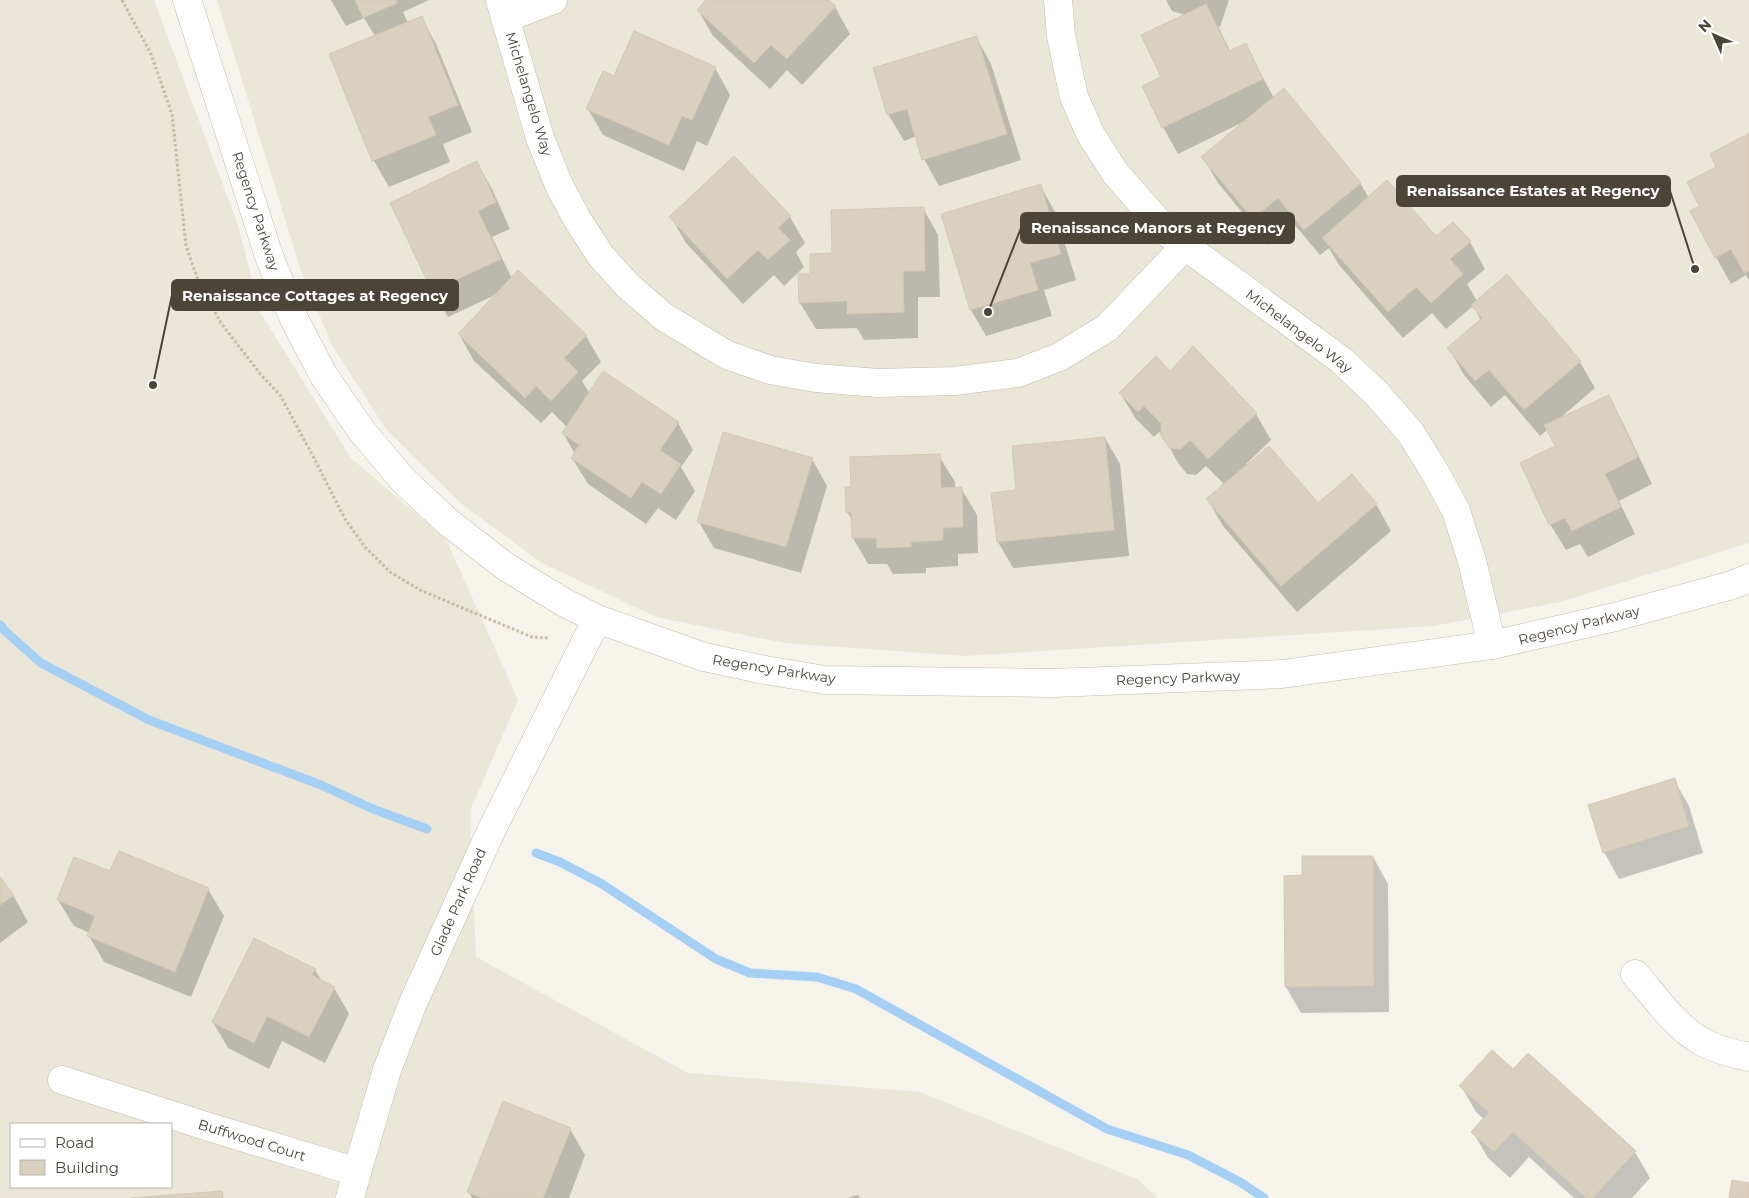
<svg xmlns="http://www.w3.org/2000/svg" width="1749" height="1198" font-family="Montserrat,sans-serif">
<rect width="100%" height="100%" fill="#f6f3eb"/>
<!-- residential -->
<g fill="#eae6d8" fill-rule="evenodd">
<path d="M 0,0 L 154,0 L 239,228 L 260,312 L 351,458 L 446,539 L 518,700 L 470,811 L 476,957 L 688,1073 L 920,1092 L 1139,1180 L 1157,1198 L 0,1198 ZM 11,1124 L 171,1124 L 171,1187 L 11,1187 Z"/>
<path d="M 217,0 L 1749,0 L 1749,543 L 1560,602 L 1434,626 L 965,656 L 784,643 L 656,617 L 542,563 L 463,505 L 386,429 L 333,347 L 303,277 Z"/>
</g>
<!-- shadow -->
<g fill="#0003">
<path d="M 331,0 L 429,0 L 403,12 L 408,23 L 421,17 L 436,44 L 472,132 L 443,144 L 450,162 L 389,187 L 374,161 L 331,54 L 375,36 L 364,18 L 346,26 Z"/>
<path d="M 707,0 L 827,0 L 835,7 L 850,34 L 802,85 L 787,70 L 770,89 L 713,36 L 698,10 Z"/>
<path d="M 1166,0 L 1229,0 L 1220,27 L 1218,26 L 1230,51 L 1245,45 L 1274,98 L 1360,183 L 1369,198 L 1436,238 L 1453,223 L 1470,242 L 1485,269 L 1467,284 L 1477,301 L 1507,275 L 1580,362 L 1595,388 L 1560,418 L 1608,396 L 1623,423 L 1652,484 L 1619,501 L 1635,534 L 1588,557 L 1580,544 L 1566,550 L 1550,524 L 1556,447 L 1548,429 L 1540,436 L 1505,395 L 1491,407 L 1464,375 L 1449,348 L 1481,320 L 1473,306 L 1446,329 L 1432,313 L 1403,338 L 1339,265 L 1329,248 L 1320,255 L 1294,224 L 1269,245 L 1218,183 L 1203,157 L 1243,122 L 1178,154 L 1163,127 L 1143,87 L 1162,78 L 1185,15 L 1172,11 Z"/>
<path d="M 976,37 L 991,64 L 1021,160 L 939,186 L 924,159 L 917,136 L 904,141 L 888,114 Z"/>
<path d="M 715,68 L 730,95 L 707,146 L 697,141 L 684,171 L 603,135 L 588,109 L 615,78 Z"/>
<path d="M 1749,134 L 1749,280 L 1746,275 L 1731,284 L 1716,257 L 1701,206 L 1718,167 Z"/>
<path d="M 477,163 L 492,189 L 510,229 L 492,237 L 512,279 L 586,336 L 601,362 L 582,381 L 590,394 L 678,423 L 693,450 L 681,467 L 695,491 L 676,520 L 658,508 L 646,524 L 588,484 L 572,458 L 575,454 L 563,433 L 567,427 L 552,412 L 541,423 L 474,361 L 459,334 L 497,294 L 448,317 L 433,291 Z"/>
<path d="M 1040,185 L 1055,212 L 1076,280 L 1044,290 L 1052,316 L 986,336 L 971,310 L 943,215 Z"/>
<path d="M 923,208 L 938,235 L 940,297 L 918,297 L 918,338 L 864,340 L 857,328 L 816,329 L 800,303 L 799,275 L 812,275 L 833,254 Z"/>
<path d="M 671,217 L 790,217 L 805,243 L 796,252 L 804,267 L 784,286 L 774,275 L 743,304 L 686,243 Z"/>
<path d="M 1170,373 L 1256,414 L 1271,440 L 1246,464 L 1248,465 L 1318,505 L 1376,504 L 1391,531 L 1297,612 L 1223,526 L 1208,500 L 1225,485 L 1206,466 L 1196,475 L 1187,474 L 1178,463 L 1163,435 L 1159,432 L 1154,437 L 1136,419 L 1120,393 Z"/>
<path d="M 1105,438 L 1120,464 L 1129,556 L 1013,568 L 998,542 L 993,494 L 1017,492 Z"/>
<path d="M 939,456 L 955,482 L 955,488 L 961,488 L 977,515 L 978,553 L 958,554 L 958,566 L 926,568 L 926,573 L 893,574 L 887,564 L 868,564 L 853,538 L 853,521 L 847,512 L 852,488 Z"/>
<path d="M 812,459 L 827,486 L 801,573 L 714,548 L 699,522 Z"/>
<path d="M 1674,780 L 1689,806 L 1703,853 L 1619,879 L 1604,852 Z"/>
<path d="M 1373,857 L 1388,884 L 1389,1012 L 1301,1013 L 1286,987 L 1304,876 Z"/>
<path d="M 111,873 L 208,889 L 224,916 L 191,997 L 104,962 L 89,936 L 90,933 L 74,926 L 58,900 Z"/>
<path d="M 0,879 L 13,895 L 28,922 L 0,943 Z"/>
<path d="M 315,970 L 322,981 L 334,988 L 349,1014 L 325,1063 L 282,1041 L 269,1069 L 228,1048 L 213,1022 Z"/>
<path d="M 1528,1054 L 1635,1152 L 1650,1178 L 1632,1198 L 1574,1198 L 1529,1157 L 1510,1178 L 1488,1158 L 1473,1132 L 1484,1119 L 1476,1112 L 1461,1086 L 1513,1071 Z"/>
<path d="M 570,1129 L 585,1155 L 569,1198 L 472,1198 L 469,1192 Z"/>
<path d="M 858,1195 L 860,1198 L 847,1198 Z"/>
</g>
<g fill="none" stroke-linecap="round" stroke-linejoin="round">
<!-- stream -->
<g stroke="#a5cff5" stroke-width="9">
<path d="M 0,625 L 5,631 L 41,663 L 149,720 L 321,785 L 373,809 L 427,829"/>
<path d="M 536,853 L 560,862 L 602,884 L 716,959 L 750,973 L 817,977 L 856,989 L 1107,1129 L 1188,1155 L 1240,1182 L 1264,1198"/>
</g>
</g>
<!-- building -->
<g fill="#d9d0bf" stroke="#d4c9b2">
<path d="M 355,0 L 396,0 L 397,3 L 363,18 Z"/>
<path d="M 706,0 L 829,0 L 836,6 L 787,59 L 771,45 L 754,63 L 697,10 Z"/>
<path d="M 1206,4 L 1229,51 L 1246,43 L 1263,79 L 1162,128 L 1142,86 L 1161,77 L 1141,35 Z"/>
<path d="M 422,16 L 458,105 L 428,117 L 436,135 L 372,161 L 329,54 Z"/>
<path d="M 634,31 L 716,67 L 692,120 L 682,116 L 669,145 L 586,109 L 603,71 L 614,76 Z"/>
<path d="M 977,36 L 1007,134 L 922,160 L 907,109 L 887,115 L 873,68 Z"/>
<path d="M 1284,88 L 1361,183 L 1304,230 L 1278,198 L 1253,219 L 1201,157 Z"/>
<path d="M 1749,133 L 1749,271 L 1744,273 L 1731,249 L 1715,258 L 1690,211 L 1699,206 L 1687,182 L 1716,167 L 1710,154 Z"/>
<path d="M 734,156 L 791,216 L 778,228 L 790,240 L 768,260 L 758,250 L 727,279 L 669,217 Z"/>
<path d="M 477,161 L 496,202 L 478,211 L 501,259 L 432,291 L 390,203 Z"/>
<path d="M 1387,180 L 1436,236 L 1453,222 L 1471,241 L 1450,259 L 1463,274 L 1431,303 L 1416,287 L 1388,312 L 1322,238 Z"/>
<path d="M 1041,184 L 1061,254 L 1030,263 L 1038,290 L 970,310 L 941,214 Z"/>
<path d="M 924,207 L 925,271 L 903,271 L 904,312 L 847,314 L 847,301 L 799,303 L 798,274 L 810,274 L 810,254 L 832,253 L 831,210 Z"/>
<path d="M 518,270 L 587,335 L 564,358 L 578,372 L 551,401 L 536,386 L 525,398 L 458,334 Z"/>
<path d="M 1507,274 L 1581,361 L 1524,410 L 1489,370 L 1475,381 L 1447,348 L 1482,318 L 1471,305 Z"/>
<path d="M 1193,346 L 1257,413 L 1208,459 L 1190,440 L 1181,449 L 1170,448 L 1161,436 L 1161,423 L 1144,406 L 1138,412 L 1119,393 L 1156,356 L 1170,371 Z"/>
<path d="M 603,371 L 679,422 L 660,450 L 681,464 L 661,494 L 642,482 L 631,498 L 571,458 L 579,445 L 562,433 Z"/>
<path d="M 1609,395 L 1638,457 L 1605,474 L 1621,507 L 1572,531 L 1565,518 L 1549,525 L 1520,463 L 1555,446 L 1544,425 Z"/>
<path d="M 723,432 L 813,458 L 786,547 L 697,522 Z"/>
<path d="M 1105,437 L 1114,530 L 997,542 L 991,493 L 1016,490 L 1012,446 Z"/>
<path d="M 1269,446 L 1318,503 L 1352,474 L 1377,504 L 1281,586 L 1206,499 Z"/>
<path d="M 940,454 L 941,488 L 962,487 L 963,527 L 943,528 L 943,540 L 911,542 L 911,547 L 877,548 L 876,538 L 852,538 L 851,512 L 846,512 L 845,487 L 851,487 L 850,457 Z"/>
<path d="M 1675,778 L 1689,826 L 1603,853 L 1588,805 Z"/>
<path d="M 119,851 L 209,888 L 175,972 L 87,936 L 95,916 L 57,900 L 74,857 L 110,871 Z"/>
<path d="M 1302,856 L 1373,856 L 1374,986 L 1285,987 L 1284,876 L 1302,875 Z"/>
<path d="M 0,877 L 14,895 L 0,905 Z"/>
<path d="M 254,938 L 316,969 L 312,975 L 335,987 L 309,1037 L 267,1016 L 254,1043 L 212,1022 Z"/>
<path d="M 1492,1050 L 1513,1069 L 1528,1053 L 1636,1151 L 1593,1198 L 1586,1198 L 1513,1132 L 1494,1152 L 1471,1132 L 1489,1112 L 1459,1086 Z"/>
<path d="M 503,1101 L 571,1128 L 543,1198 L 482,1198 L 467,1192 Z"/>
<path d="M 1732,1180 L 1749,1183 L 1749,1198 L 1729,1198 Z"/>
<path d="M 222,1191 L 223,1198 L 131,1198 Z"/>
</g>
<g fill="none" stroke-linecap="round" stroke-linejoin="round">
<!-- minor casing -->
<g stroke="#c2bcac" stroke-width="29">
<g id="minor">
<path d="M 500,0 L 540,138 L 559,185 L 577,219 L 601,256 L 628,286 L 664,317 L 727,355 L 770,370 L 816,378 L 878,383 L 955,381 L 1018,373 L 1059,357 L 1107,328 L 1185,246"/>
<path d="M 1058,0 L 1061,36 L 1074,97 L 1091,135 L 1116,174 L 1169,234 L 1341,360 L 1377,394 L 1410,432 L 1435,472 L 1456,511 L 1472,561 L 1492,645"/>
<path d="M 506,18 L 553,0"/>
<path d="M 1635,974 C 1654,995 1675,1027 1701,1041 C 1715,1049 1733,1054 1749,1057"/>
<path d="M 62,1080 L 209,1127 L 357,1172"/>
<path d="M 350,1198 L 357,1172 L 387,1070 L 413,1003 L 491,831 L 597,619"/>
</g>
</g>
<!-- tertiary casing -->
<g stroke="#c2bcac" stroke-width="29">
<path id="tertiary" d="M 187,0 L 269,256 L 294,319 L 324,376 L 361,430 L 403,480 L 448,522 L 506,567 L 565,603 L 597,619 L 704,657 L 765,670 L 825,680 L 1053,683 L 1282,674 L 1492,645 L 1615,617 L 1732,585 L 1749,578"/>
</g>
<!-- path -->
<path stroke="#c5ba9d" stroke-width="3" stroke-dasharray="2.5 2.5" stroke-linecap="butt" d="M 122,0 L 151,54 L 172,114 L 186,246 L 199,283 L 221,323 L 261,375 L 280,395 L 314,458 L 345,519 L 365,547 L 390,572 L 420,590 L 532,637 L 548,638"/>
<!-- minor -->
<use href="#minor" stroke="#fff" stroke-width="28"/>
<!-- tertiary -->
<use href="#tertiary" stroke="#fff" stroke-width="28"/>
</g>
<g text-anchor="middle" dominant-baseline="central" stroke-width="4" stroke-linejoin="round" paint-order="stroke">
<!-- street labels -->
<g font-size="14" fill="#4b4538" stroke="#fff">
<text transform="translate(529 94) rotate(73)">Michelangelo Way</text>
<text transform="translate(256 211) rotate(72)">Regency Parkway</text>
<text transform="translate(1299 331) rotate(37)">Michelangelo Way</text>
<text transform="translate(1579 625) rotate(-14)">Regency Parkway</text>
<text transform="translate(774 669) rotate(9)">Regency Parkway</text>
<text transform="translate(1178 678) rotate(-2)">Regency Parkway</text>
<text transform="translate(458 902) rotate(-66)">Glade Park Road</text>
<text transform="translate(252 1140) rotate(17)">Buffwood Court</text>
</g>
</g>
<!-- callouts -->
<path fill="none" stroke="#4b4538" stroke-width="2" d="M1695 269L1670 191M988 312L1021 228M153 385L172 295"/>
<g fill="#4b4538" stroke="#fff" stroke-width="2">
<circle cx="1695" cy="269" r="5"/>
<circle cx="988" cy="312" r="5"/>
<circle cx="153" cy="385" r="5"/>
</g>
<g fill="#4b4538" stroke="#4b4538" stroke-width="2">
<rect x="1397" y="176" width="273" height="30" rx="5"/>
<rect x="1021" y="213" width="273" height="30" rx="5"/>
<rect x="172" y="280" width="286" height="30" rx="5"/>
</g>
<g font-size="15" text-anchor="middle" font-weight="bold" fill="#fff">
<text x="1533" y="196">Renaissance Estates at Regency</text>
<text x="1158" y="233">Renaissance Manors at Regency</text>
<text x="315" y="301">Renaissance Cottages at Regency</text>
</g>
<!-- legend -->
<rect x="10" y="1123" width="162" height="65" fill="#ffffff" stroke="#b7b5af"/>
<rect x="20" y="1139" width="25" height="8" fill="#ffffff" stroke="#b7b5af"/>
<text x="55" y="1148" font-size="15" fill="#4b4538">Road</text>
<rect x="20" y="1160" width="25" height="15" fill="#d9d0bf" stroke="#b7b5af"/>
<text x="55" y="1173" font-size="15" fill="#4b4538">Building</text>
<!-- north arrow -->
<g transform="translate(1714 35) rotate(315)" stroke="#ffffff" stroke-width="4" paint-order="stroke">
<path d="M0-4L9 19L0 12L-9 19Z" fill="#4b4538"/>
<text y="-8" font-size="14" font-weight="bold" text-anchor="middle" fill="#4b4538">N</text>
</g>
</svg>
